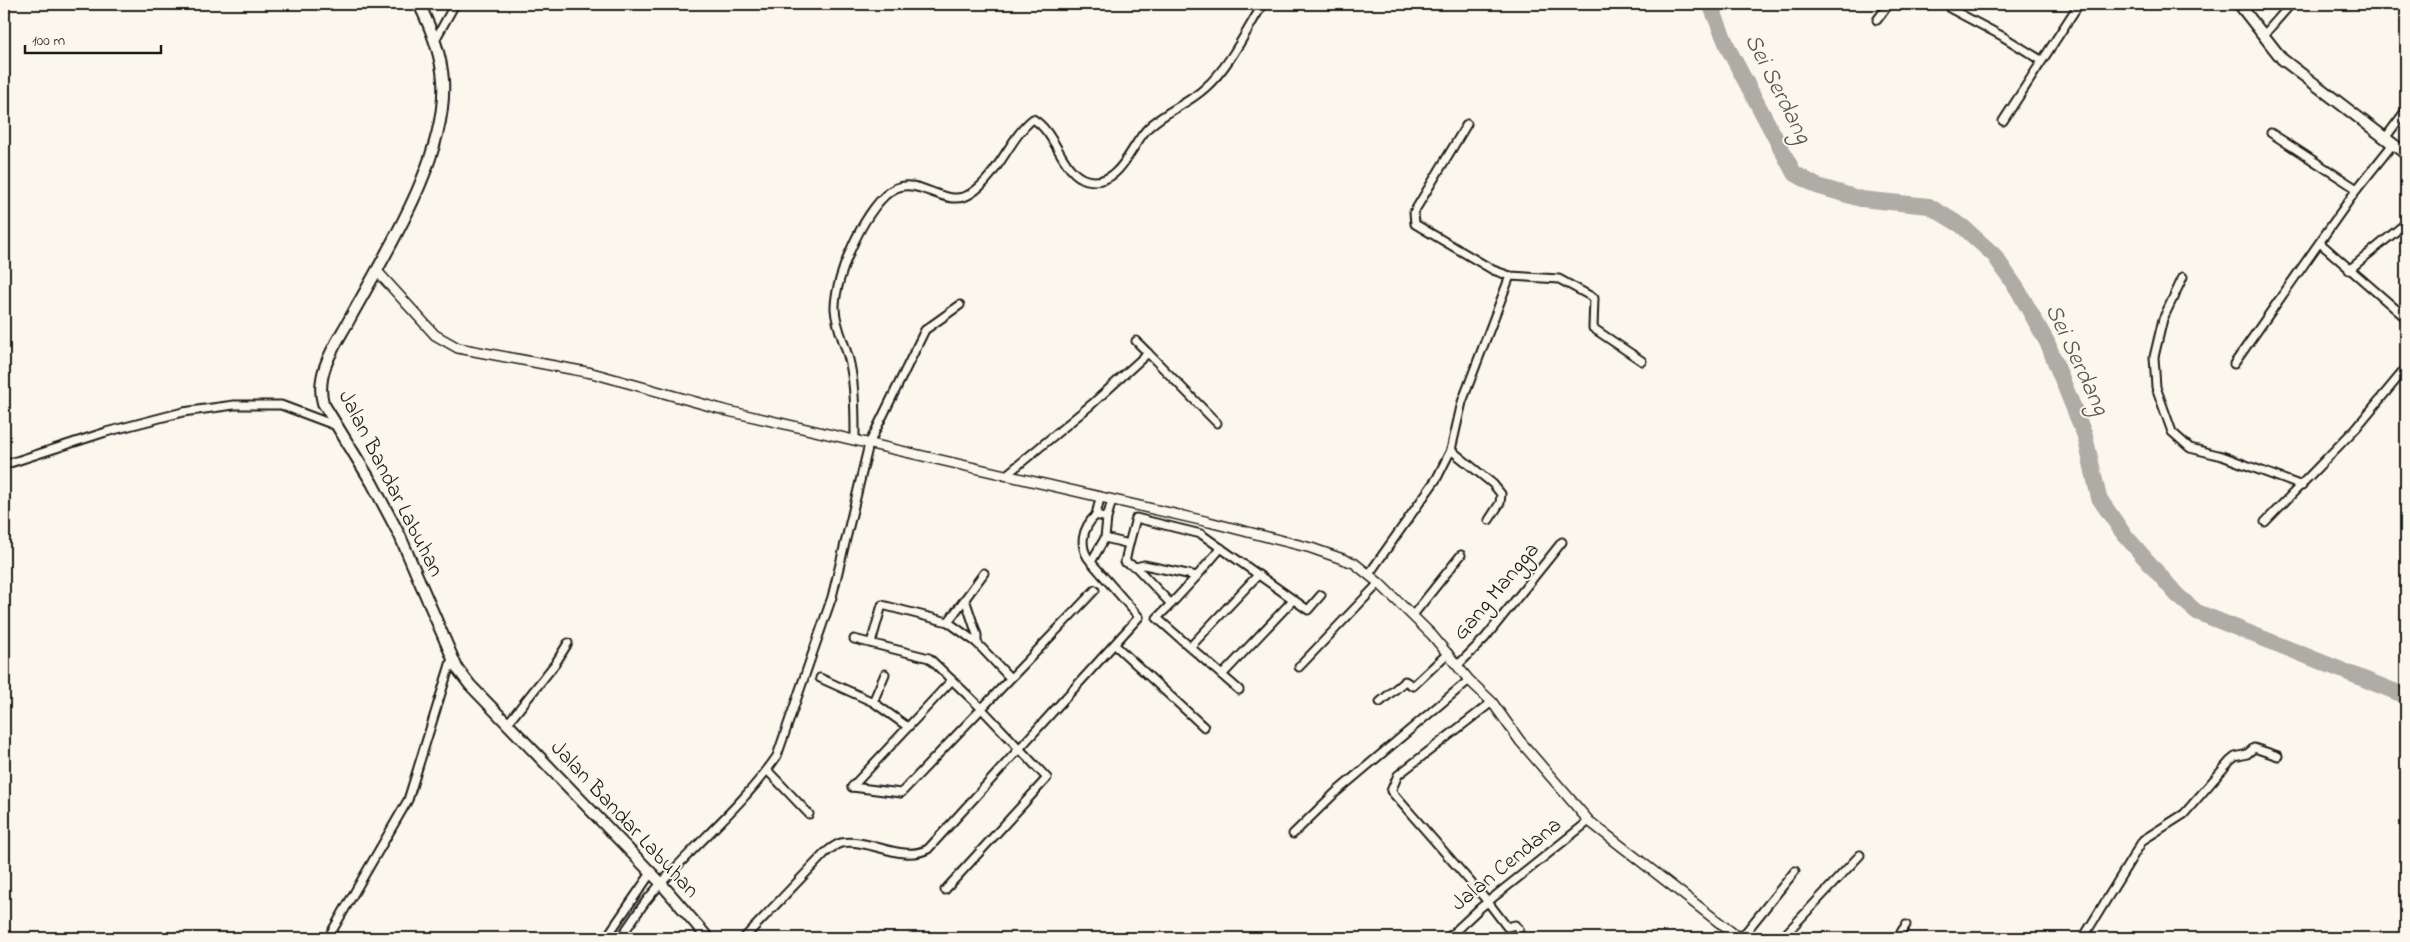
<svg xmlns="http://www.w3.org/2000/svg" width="2410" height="942" font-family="'Indie Flower',sans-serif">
<rect width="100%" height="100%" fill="#fbf7ec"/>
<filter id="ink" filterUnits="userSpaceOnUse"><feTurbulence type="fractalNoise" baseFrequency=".02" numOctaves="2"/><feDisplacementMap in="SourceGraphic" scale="10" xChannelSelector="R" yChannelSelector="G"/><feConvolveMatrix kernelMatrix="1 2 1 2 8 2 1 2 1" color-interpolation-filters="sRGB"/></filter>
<g filter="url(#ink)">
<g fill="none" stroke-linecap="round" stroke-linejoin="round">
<!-- river -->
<path stroke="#afaca5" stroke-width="16" d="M 1710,4 L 1729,50 L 1794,173 L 1817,186 L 1861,199 L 1929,206 L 1962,226 L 1994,255 L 2018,290 L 2047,342 L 2085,436 L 2099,498 L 2123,533 L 2177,595 L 2197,612 L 2406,696"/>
<!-- minor casing -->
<g stroke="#1c1c1c" stroke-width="11">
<g id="minor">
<path d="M 1950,4 L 1951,9 L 2002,36 L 2041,60"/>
<path d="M 1877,20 L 1889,4"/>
<path d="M 2263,36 L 2291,4"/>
<path d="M 435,40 L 455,4"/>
<path d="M 2003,121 L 2079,4"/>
<path d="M 1467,124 L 1414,212 L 1415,224 L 1493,270 L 1510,276 L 1559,279 L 1594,298 L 1593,328 L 1642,361"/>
<path d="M 2271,133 L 2357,189"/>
<path d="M 2386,137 L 2406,110"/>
<path d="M 2320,243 L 2406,318"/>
<path d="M 2349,270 L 2406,223"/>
<path d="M 2183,277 L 2163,319 L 2154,357 L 2156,387 L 2172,432 L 2190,448 L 2222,456 L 2302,486"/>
<path d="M 1136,341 L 1148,353"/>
<path d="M 2234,364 L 2357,189 L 2393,144"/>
<path d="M 855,439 C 855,414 855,388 850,364 C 846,345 836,328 835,309 C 834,278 867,201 896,188 C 920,177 946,209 970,194 C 998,177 1009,138 1033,119 C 1057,133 1062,174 1087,180 C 1121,188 1130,145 1149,127 C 1166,111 1188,104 1205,88 C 1230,66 1246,31 1263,4"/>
<path d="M 1451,450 L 1493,484 L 1501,494 L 1500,503 L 1489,520"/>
<path d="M 4,465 L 106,432 L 183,412 L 234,405 L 281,405 L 337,426"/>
<path d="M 1005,476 L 1092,404 L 1148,353 L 1217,423"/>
<path d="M 1096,515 L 1100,498"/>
<path d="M 1107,518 L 1112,500"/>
<path d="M 2265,522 L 2356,428 L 2406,368"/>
<path d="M 1105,538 L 1129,544 L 1136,518 L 1201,534 L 1308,610 L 1321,595"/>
<path d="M 1129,544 L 1125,562 L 1136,567 L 1144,565 L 1197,576 L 1221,548"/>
<path d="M 1136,567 L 1171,604 L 1197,576"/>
<path d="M 1369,574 L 1437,478 L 1451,450 L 1462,402 L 1510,276"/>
<path d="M 1171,604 L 1157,618 L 1239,690"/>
<path d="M 1413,615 L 1461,555"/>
<path d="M 948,622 L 965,599"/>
<path d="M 854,639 L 929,658 L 981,708 L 1047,778 L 945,890"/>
<path d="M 871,643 L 882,605 L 948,622 L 977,643 L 1010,678"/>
<path d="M 977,643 L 977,635 L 965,599 L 984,573"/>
<path d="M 1115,645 L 1204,727"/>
<path d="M 1191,646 L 1258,575"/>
<path d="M 1458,665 L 1485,638 L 1562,542"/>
<path d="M 1299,667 L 1379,583"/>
<path d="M 1223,674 L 1293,600"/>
<path d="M 820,678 L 873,702 L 908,727"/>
<path d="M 873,702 L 885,674"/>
<path d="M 1380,702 L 1405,681 L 1413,686 L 1448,653"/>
<path d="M 1492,702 L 1398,775 L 1391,791 L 1488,902 L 1507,927 L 1515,925 L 1519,929"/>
<path d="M 508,723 L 555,664 L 568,643"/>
<path d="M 767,770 L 809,814"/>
<path d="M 852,787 L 901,793 L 1095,590"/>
<path d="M 852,787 L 952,680"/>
<path d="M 1293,834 L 1335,793 L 1469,680"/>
<path d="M 328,938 L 408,800 L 452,658"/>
<path d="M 606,938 L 651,873"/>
<path d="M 620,938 C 629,926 637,913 646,901 C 687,850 740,810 777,756 L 832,597 L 869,444 L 925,330 L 960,305"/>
<path d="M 744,938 L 825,853 C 829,850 836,844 841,843 C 870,838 901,863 928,849 L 1139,617 L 1091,562 C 1078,547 1082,528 1096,515 L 1107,518 L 1105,538 L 1091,562"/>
<path d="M 1448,938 L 1480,908 L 1589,821"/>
<path d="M 1741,938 L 1795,871"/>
<path d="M 1782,938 L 1860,855"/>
<path d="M 1897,938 L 1906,925"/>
<path d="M 2022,938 L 2033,938"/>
<path d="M 2083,938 L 2143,840 L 2184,814 L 2230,761 L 2235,757 L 2247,754 L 2254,748 L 2278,756"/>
</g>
</g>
<!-- tertiary casing -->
<g stroke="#1c1c1c" stroke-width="12">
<path id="tertiary" d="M 377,271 L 435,335 L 458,348 L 592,373 L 728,411 L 1209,522 L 1311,548 L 1354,563 L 1379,583 L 1432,635 L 1469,680 L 1492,702 L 1520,741 L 1589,821 L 1739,938"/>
</g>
<!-- secondary casing -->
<g stroke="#1c1c1c" stroke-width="14">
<g id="secondary">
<path d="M 419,4 C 431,28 441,53 443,80 C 448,157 384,256 348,322 C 334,347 315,374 323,403 L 372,483 L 400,536 L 457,668 L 470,685 L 659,881 L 708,938"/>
<path d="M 2239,4 L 2282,59 L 2406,154"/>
</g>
</g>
<!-- minor -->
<use href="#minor" stroke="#fbf7ec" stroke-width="7"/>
<!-- tertiary -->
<use href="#tertiary" stroke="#fbf7ec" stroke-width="9"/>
<!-- secondary -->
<use href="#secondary" stroke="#fbf7ec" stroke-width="10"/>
</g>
</g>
<g text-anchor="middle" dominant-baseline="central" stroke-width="4" stroke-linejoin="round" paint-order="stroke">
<!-- street labels -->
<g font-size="22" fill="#1c1c1c" stroke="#fbf7ec">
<text transform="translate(390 484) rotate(63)">Jalan Bandar Labuhan</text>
<text transform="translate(1497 592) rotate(-50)">Gang Mangga</text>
<text transform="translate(624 820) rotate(47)">Jalan Bandar Labuhan</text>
<text transform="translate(1507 865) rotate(-39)">Jalan Cendana</text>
</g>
<!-- water labels -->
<g font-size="24" font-style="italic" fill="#575653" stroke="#fbf7ec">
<text transform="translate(1777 89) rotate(63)">Sei Serdang</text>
<text transform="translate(2076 360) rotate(65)">Sei Serdang</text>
</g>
</g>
<!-- margin -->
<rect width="2410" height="942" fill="none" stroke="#fbf7ec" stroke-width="20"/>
<rect x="10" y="10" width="2390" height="922" fill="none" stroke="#1c1c1c" stroke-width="2" filter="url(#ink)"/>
<!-- scale -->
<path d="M25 45v8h136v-8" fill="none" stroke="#1c1c1c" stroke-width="2.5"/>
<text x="32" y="45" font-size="15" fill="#1c1c1c" stroke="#fbf7ec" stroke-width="4" paint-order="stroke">100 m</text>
</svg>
